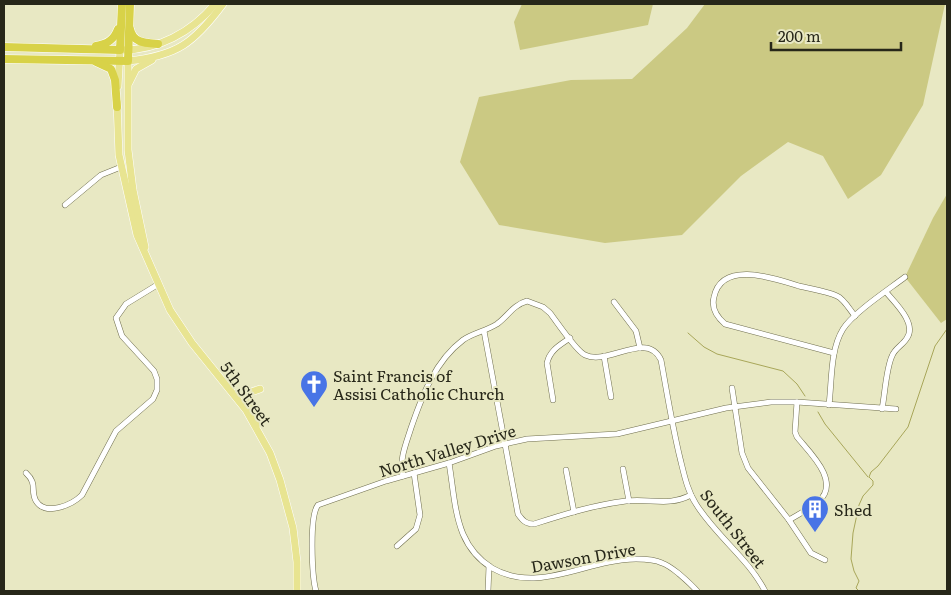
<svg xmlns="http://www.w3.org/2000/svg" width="951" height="595" font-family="Literata,serif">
<rect width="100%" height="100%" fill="#e8e8c3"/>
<!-- green -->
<g fill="#cbc983">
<path d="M 522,4 L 653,4 L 648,25 L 520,50 L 514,22 Z"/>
<path d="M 705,4 L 945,4 L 923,105 L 881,175 L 848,199 L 823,156 L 788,142 L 741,176 L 682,235 L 605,243 L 499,225 L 460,162 L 479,97 L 571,80 L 632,79 L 687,28 Z"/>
<path d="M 947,194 L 947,319 L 941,323 L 905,277 L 933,218 Z"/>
</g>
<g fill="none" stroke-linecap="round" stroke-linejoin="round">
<!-- stream -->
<g stroke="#a8a659" stroke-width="1">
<path d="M 688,333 L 704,347 L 717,354 L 783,371 L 797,384 L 805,396"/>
<path d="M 818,412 L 825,424 L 868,477"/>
<path d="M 859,591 L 856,588 L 859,581 L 854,571 L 851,559 L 853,533 L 859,505 L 863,496 L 873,485 L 873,481 L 869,477 L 871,472 L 878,466 L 908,427 L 935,346 L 947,329"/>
</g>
<!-- minor casing -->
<g stroke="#6f6e4e" stroke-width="6">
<g id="minor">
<path d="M 65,205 L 101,175 L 121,167"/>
<path d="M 614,302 L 636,331 L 640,348"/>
<path d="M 484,331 L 518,514 C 523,521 526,524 534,524 C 565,514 594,505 626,501 C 650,498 668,507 691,495"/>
<path d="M 834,353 L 725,324 C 717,317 711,308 714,297 C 722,259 776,279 799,286 C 811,289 826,291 837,296 C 844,299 850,310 855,316"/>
<path d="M 604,356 L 611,397"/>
<path d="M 732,388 L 742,453 L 748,468 L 789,520 L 811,553 L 825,560"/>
<path d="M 553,400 L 547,363 C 550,350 560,345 570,338"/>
<path d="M 829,405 C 832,381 830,350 843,329 C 853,313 888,290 905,277"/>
<path d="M 882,409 C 885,394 886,369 892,356 C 895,348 903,345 907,338 C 917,323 895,303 886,292"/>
<path d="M 449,463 C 453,486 454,512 463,534 C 469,548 479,560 492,568 C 539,595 587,559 636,559 C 644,559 654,559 662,563 C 668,565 673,569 678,573 C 685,579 691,584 697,591"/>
<path d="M 623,469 L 629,501"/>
<path d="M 566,470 L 574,512"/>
<path d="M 26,473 C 38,484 30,491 36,501 C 46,517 73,504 82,495 L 116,431 L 153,399 L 157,390 L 157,379 L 154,371 L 122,336 L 116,318 L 126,304 L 157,285"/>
<path d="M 403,476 C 399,459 406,444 411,428 C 422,396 435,361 463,340 C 473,333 486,331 497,324 C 508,316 513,305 527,301 L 543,307 L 550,313 C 557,322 576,351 585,355 C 608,366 647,330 661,360 C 667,393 672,425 680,458 C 684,474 687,490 696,504 C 716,536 748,558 765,591"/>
<path d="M 789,520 C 799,514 811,508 819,501 C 841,481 809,452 797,437 L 795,432 L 797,402"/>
<path d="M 397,546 L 416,529 L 420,515 L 414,473"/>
<path d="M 316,591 C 312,577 309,516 318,505 L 386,481 L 449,463 L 496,446 L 527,439 L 617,434 L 726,408 L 771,402 L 797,402 L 896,409"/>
<path d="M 488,591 L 489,566"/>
</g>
</g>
<!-- major casing -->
<g stroke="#fff" stroke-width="8">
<g id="major">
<path d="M 129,83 L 136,69 L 152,60"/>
<path d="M 118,86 L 120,50 C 157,51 192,32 215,4"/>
<path d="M 117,102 L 119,155 L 137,235 L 170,310 L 192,343 L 246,410 L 270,453 L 280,480 L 293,528 L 297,562 L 297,591"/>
<path d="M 145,247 L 133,190 L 128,150 L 128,61 C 177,56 194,43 223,4"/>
<path d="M 259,423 L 247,399 L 251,392 L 260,389"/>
</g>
</g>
<!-- highway casing -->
<g stroke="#fff" stroke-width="9">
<g id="highway">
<path d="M 130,29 C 133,43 145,43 158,44"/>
<path d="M 96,46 C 107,44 114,40 118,29"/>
<path d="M 4,47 L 120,50 L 122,4"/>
<path d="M 4,59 L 128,61 L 130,4"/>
<path d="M 96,62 L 111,69 L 115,80 L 117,107"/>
</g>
</g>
<!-- minor -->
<use href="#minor" stroke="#fff" stroke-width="5"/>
<!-- major -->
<use href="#major" stroke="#e8e491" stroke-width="7"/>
<!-- highway -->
<use href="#highway" stroke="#d8d248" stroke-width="8"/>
</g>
<!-- icons -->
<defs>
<g id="church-pin" transform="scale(1.4375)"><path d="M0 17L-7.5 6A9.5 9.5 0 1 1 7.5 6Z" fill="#4874e6" stroke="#e8e8c3"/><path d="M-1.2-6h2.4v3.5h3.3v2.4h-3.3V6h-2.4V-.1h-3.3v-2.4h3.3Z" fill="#fff"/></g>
<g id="building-pin" transform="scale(1.4375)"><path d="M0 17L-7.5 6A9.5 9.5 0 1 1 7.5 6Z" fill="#4874e6" stroke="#e8e8c3"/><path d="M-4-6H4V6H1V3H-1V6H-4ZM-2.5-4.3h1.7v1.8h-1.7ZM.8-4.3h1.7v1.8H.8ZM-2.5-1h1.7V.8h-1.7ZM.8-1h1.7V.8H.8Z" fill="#fff"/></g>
</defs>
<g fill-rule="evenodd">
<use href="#church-pin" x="314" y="384"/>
<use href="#building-pin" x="815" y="509"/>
</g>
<g text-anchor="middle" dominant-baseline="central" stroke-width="4" stroke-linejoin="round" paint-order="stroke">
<!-- poi labels -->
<g font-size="16" fill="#272719" stroke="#e8e8c3" text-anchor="start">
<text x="333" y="375">Saint Francis of<tspan x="333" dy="18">Assisi Catholic Church</tspan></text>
<text x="834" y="509">Shed</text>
</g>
<!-- street labels -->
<g font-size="16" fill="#272719" stroke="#e8e8c3">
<text transform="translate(247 393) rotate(54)">5th Street</text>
<text transform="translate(447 450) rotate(-17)">North Valley Drive</text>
<text transform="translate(734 528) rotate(52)">South Street</text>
<text transform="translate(583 557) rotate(-10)">Dawson Drive</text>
</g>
</g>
<!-- border -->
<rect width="951" height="595" fill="none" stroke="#272719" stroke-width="10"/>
<!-- scale -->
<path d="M771 42v8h130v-8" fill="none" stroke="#272719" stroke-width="2.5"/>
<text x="778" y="42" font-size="15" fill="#272719" stroke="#e8e8c3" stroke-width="4" paint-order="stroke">200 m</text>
</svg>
